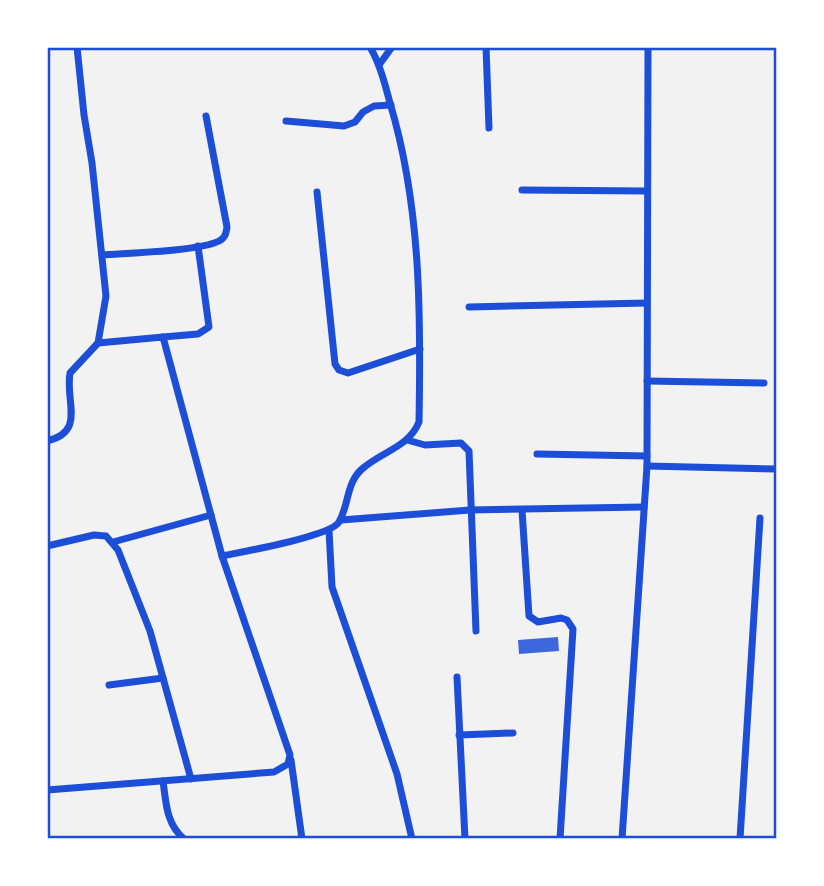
<svg xmlns="http://www.w3.org/2000/svg" width="824" height="886" font-family="Ubuntu,sans-serif">
<rect width="100%" height="100%" fill="#f2f2f2"/>
<!-- building -->
<path fill="#3d67dc" d="M 558,637 L 559,651 L 519,654 L 518,640 Z"/>
<g fill="none" stroke-linecap="round" stroke-linejoin="round">
<!-- minor -->
<g stroke="#1d4ed8" stroke-width="7">
<path d="M 486,47 L 489,128"/>
<path d="M 379,65 L 392,47"/>
<path d="M 286,121 L 344,126 L 355,122 L 363,112 L 374,106 L 391,105"/>
<path d="M 522,190 L 647,191"/>
<path d="M 317,192 L 335,364 L 339,370 L 348,373 L 420,349"/>
<path d="M 102,255 C 127,253 200,251 219,241 C 225,238 226,234 227,227 L 206,116"/>
<path d="M 469,307 L 647,303"/>
<path d="M 163,337 L 198,334 L 209,327 L 198,246"/>
<path d="M 647,381 L 764,383"/>
<path d="M 407,440 L 425,445 L 461,443 L 469,451 L 476,631"/>
<path d="M 47,441 C 86,432 65,402 70,373 L 98,343"/>
<path d="M 537,454 L 647,456"/>
<path d="M 647,466 L 777,469"/>
<path d="M 522,510 L 529,616 L 538,622 L 561,618 L 567,620 L 573,629 L 560,839"/>
<path d="M 341,520 L 470,510 L 644,507"/>
<path d="M 329,530 L 332,587 L 397,774 L 412,839"/>
<path d="M 113,542 L 211,515"/>
<path d="M 47,546 L 94,535 L 106,536 L 118,550 L 150,631 L 191,779"/>
<path d="M 222,556 C 242,552 331,536 339,522 C 349,505 346,483 362,469 C 381,452 409,447 419,422 C 421,315 421,206 390,103 C 385,84 380,64 370,47"/>
<path d="M 457,677 L 465,839"/>
<path d="M 109,685 L 163,678"/>
<path d="M 459,735 L 513,733"/>
<path d="M 291,760 L 302,839"/>
<path d="M 163,781 C 166,802 166,824 184,839"/>
<path d="M 47,790 L 274,772 L 288,764 L 290,755 L 222,556 L 163,337 L 98,343 L 106,296 L 92,163 L 84,115 L 77,47"/>
<path d="M 622,839 L 647,466 L 648,47"/>
<path d="M 740,839 L 760,518"/>
</g>
</g>
<!-- border -->
<rect width="824" height="886" fill="none" stroke="#ffffff" stroke-width="98"/>
<rect x="49" y="49" width="726" height="788" fill="none" stroke="#1d4ed8" stroke-width="2.5"/>
</svg>
